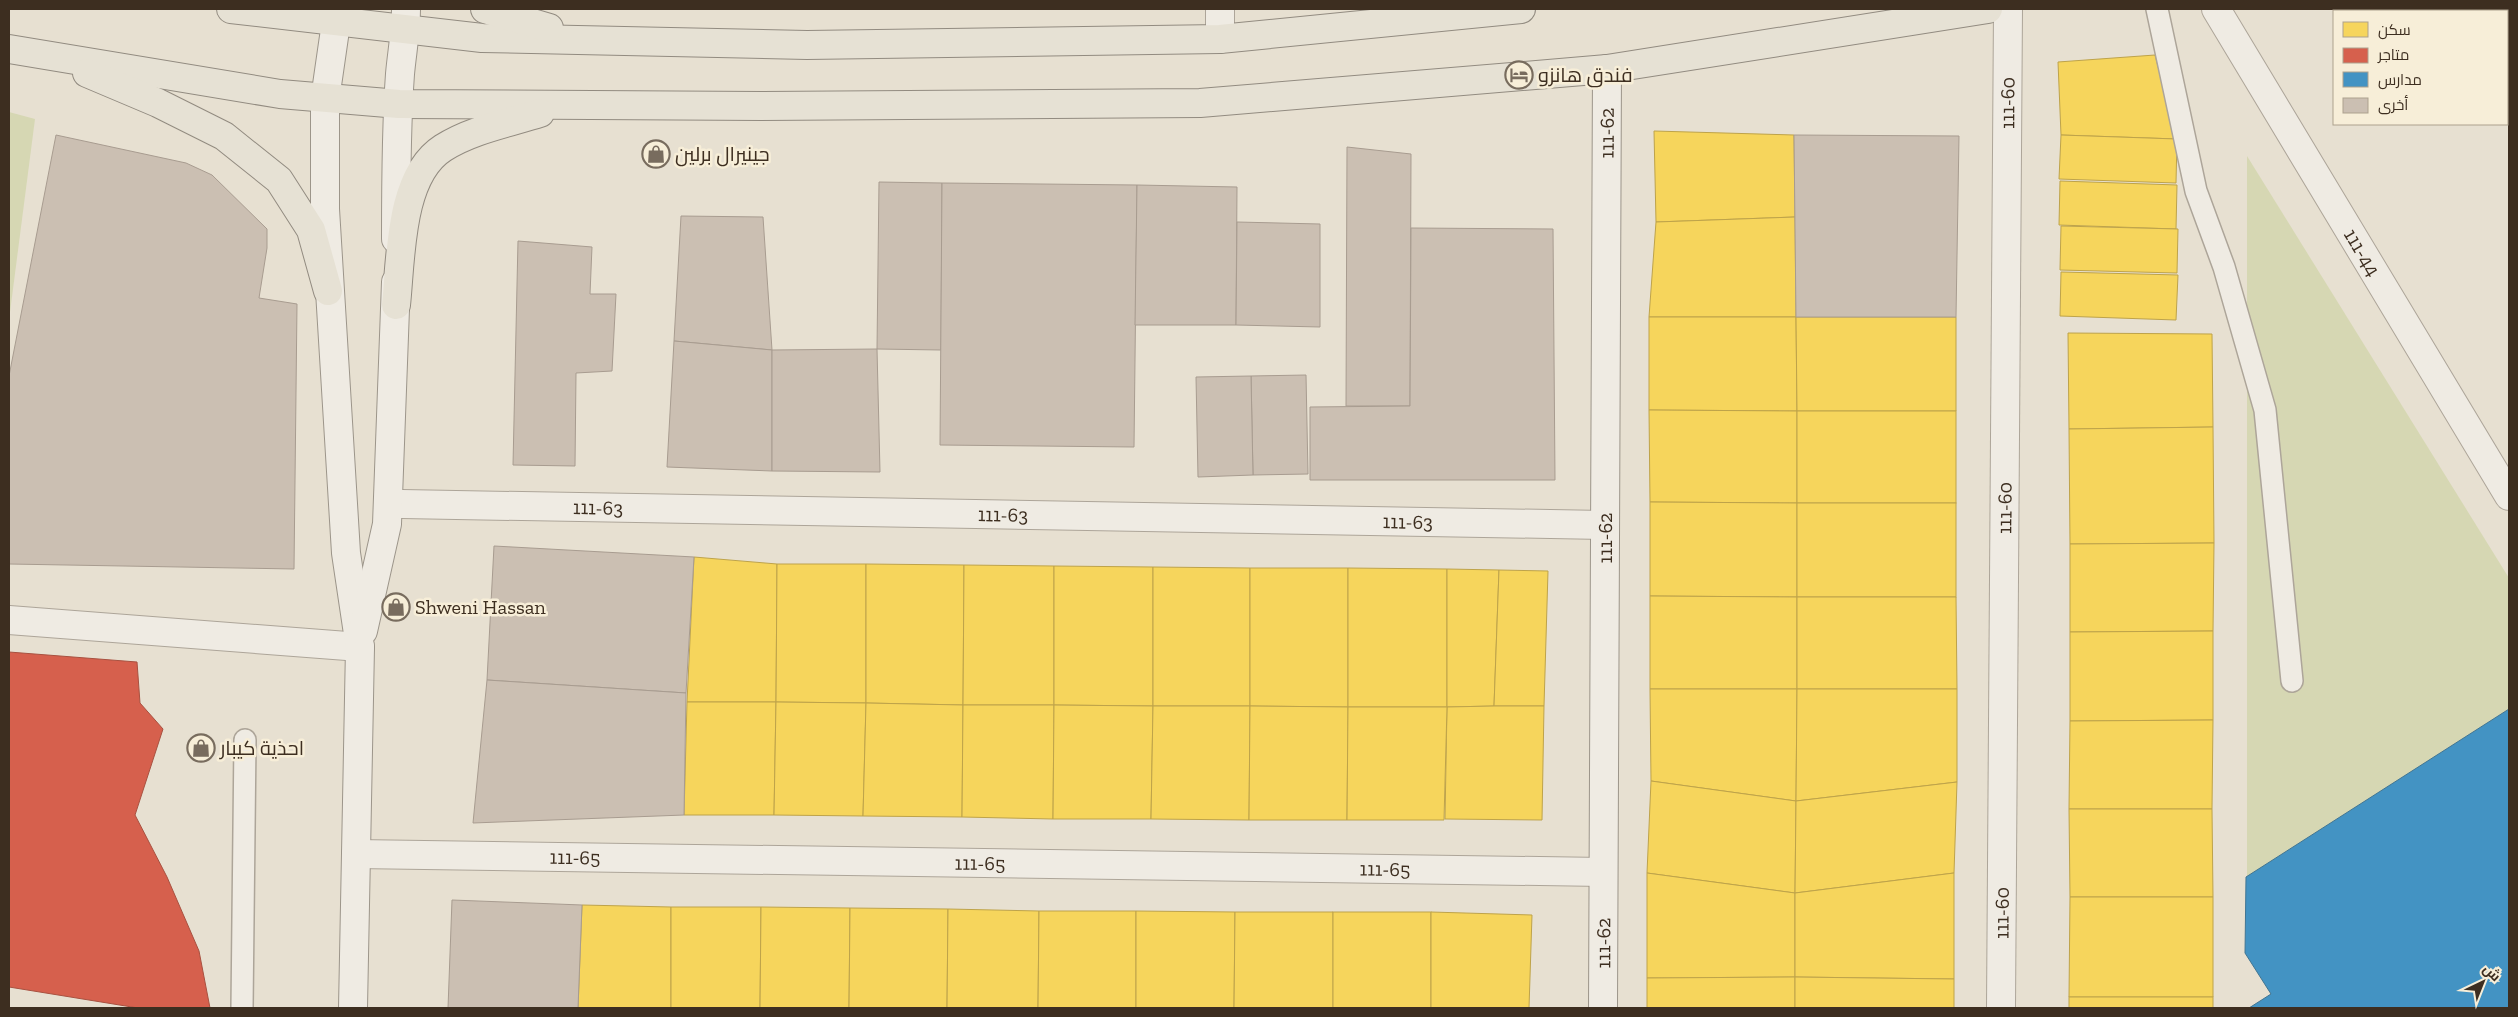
<svg xmlns="http://www.w3.org/2000/svg" width="2518" height="1017" font-family="'Zilla Slab',Cairo,serif">
<rect width="100%" height="100%" fill="#e7e0d1"/>
<!-- green -->
<g fill="#d6d7b3">
<path d="M 9,112 L 35,119 L 9,320 Z"/>
<path d="M 2247,156 L 2509,578 L 2509,709 L 2247,877 Z"/>
</g>
<!-- homes -->
<g fill="#f6d55c" stroke="#bea34a">
<path d="M 2155,55 L 2177,139 L 2061,135 L 2058,62 Z"/>
<path d="M 1654,131 L 1794,135 L 1795,217 L 1656,222 Z"/>
<path d="M 2061,135 L 2177,139 L 2176,183 L 2059,179 Z"/>
<path d="M 2060,181 L 2177,185 L 2176,229 L 2059,225 Z"/>
<path d="M 1795,217 L 1796,317 L 1649,317 L 1656,222 Z"/>
<path d="M 2061,226 L 2178,229 L 2177,273 L 2060,270 Z"/>
<path d="M 2061,272 L 2178,275 L 2176,320 L 2060,316 Z"/>
<path d="M 1649,317 L 1796,317 L 1797,411 L 1649,410 Z"/>
<path d="M 1796,317 L 1956,317 L 1956,411 L 1797,411 Z"/>
<path d="M 2068,333 L 2212,334 L 2213,427 L 2069,429 Z"/>
<path d="M 1649,410 L 1797,411 L 1797,503 L 1650,502 Z"/>
<rect x="1797" y="411" width="159" height="92"/>
<path d="M 2213,427 L 2214,543 L 2070,544 L 2069,429 Z"/>
<path d="M 1650,502 L 1797,503 L 1797,597 L 1650,596 Z"/>
<rect x="1797" y="503" width="159" height="94"/>
<path d="M 2214,543 L 2213,631 L 2070,632 L 2070,544 Z"/>
<path d="M 694,557 L 777,564 L 776,702 L 687,702 Z"/>
<path d="M 777,564 L 866,564 L 866,703 L 776,702 Z"/>
<path d="M 866,564 L 964,565 L 963,705 L 866,703 Z"/>
<path d="M 964,565 L 1054,566 L 1054,705 L 963,705 Z"/>
<path d="M 1054,566 L 1153,567 L 1153,706 L 1054,705 Z"/>
<path d="M 1153,567 L 1250,568 L 1250,706 L 1153,706 Z"/>
<path d="M 1250,568 L 1348,568 L 1348,707 L 1250,706 Z"/>
<path d="M 1348,568 L 1447,569 L 1447,707 L 1348,707 Z"/>
<path d="M 1447,569 L 1499,570 L 1494,706 L 1447,707 Z"/>
<path d="M 1499,570 L 1548,571 L 1544,706 L 1494,706 Z"/>
<path d="M 1650,596 L 1797,597 L 1797,689 L 1650,689 Z"/>
<path d="M 1797,597 L 1956,597 L 1957,689 L 1797,689 Z"/>
<path d="M 2213,631 L 2213,720 L 2070,721 L 2070,632 Z"/>
<path d="M 1650,689 L 1797,689 L 1796,801 L 1651,781 Z"/>
<path d="M 1797,689 L 1957,689 L 1957,782 L 1796,801 Z"/>
<path d="M 687,702 L 776,702 L 774,815 L 684,815 Z"/>
<path d="M 776,702 L 866,703 L 863,816 L 774,815 Z"/>
<path d="M 866,703 L 963,705 L 962,817 L 863,816 Z"/>
<path d="M 963,705 L 1054,705 L 1053,819 L 962,817 Z"/>
<path d="M 1054,705 L 1153,706 L 1151,819 L 1053,819 Z"/>
<path d="M 1153,706 L 1250,706 L 1249,820 L 1151,819 Z"/>
<path d="M 1250,706 L 1348,707 L 1347,820 L 1249,820 Z"/>
<path d="M 1494,706 L 1544,706 L 1542,820 L 1445,819 L 1447,707 Z"/>
<path d="M 1348,707 L 1447,707 L 1444,820 L 1347,820 Z"/>
<path d="M 2213,720 L 2212,809 L 2069,809 L 2070,721 Z"/>
<path d="M 1651,781 L 1796,801 L 1795,893 L 1647,873 Z"/>
<path d="M 1957,782 L 1954,873 L 1795,893 L 1796,801 Z"/>
<path d="M 2069,809 L 2212,809 L 2213,897 L 2070,897 Z"/>
<path d="M 1647,873 L 1795,893 L 1795,977 L 1647,978 Z"/>
<path d="M 1954,873 L 1954,979 L 1795,977 L 1795,893 Z"/>
<path d="M 2070,897 L 2213,897 L 2213,997 L 2069,997 Z"/>
<path d="M 582,905 L 671,907 L 671,1008 L 578,1008 Z"/>
<path d="M 671,907 L 761,907 L 760,1008 L 671,1008 Z"/>
<path d="M 761,907 L 850,908 L 849,1008 L 760,1008 Z"/>
<path d="M 850,908 L 948,909 L 947,1008 L 849,1008 Z"/>
<path d="M 948,909 L 1039,911 L 1038,1008 L 947,1008 Z"/>
<path d="M 1039,911 L 1136,911 L 1136,1008 L 1038,1008 Z"/>
<path d="M 1136,911 L 1235,912 L 1234,1008 L 1136,1008 Z"/>
<path d="M 1235,912 L 1333,912 L 1333,1008 L 1234,1008 Z"/>
<rect x="1333" y="912" width="98" height="96"/>
<path d="M 1431,912 L 1532,915 L 1529,1008 L 1431,1008 Z"/>
<path d="M 1795,977 L 1795,1008 L 1647,1008 L 1647,978 Z"/>
<path d="M 1795,977 L 1954,979 L 1954,1008 L 1795,1008 Z"/>
<rect x="2069" y="997" width="144" height="11"/>
</g>
<!-- shops -->
<path fill="#d6604d" stroke="#a85140" d="M 9,652 L 137,662 L 140,703 L 163,729 L 135,815 L 167,877 L 199,951 L 210,1008 L 138,1008 L 9,987 Z"/>
<!-- schools -->
<path fill="#4393c3" stroke="#417592" d="M 2509,709 L 2509,1008 L 2249,1008 L 2271,994 L 2245,953 L 2246,877 Z"/>
<!-- building -->
<g fill="#cbbfb2" stroke="#a89c90">
<path d="M 56,135 L 186,163 L 212,175 L 267,229 L 267,248 L 259,298 L 297,304 L 294,569 L 9,564 L 9,376 Z"/>
<path d="M 1794,135 L 1959,136 L 1956,317 L 1796,317 Z"/>
<path d="M 1347,147 L 1411,154 L 1410,406 L 1346,406 Z"/>
<path d="M 879,182 L 942,183 L 941,350 L 877,349 Z"/>
<path d="M 942,183 L 1137,185 L 1134,447 L 940,445 Z"/>
<path d="M 1137,185 L 1237,187 L 1236,325 L 1135,325 Z"/>
<path d="M 681,216 L 763,217 L 772,350 L 674,341 Z"/>
<path d="M 1237,222 L 1320,224 L 1320,327 L 1236,325 Z"/>
<path d="M 1411,228 L 1553,229 L 1555,480 L 1310,480 L 1310,407 L 1410,406 Z"/>
<path d="M 518,241 L 592,247 L 590,294 L 616,294 L 612,371 L 576,373 L 575,466 L 513,465 Z"/>
<path d="M 674,341 L 772,350 L 772,471 L 667,467 Z"/>
<path d="M 877,349 L 880,472 L 772,471 L 772,350 Z"/>
<path d="M 1306,375 L 1308,474 L 1253,475 L 1251,376 Z"/>
<path d="M 1251,376 L 1253,475 L 1198,477 L 1196,377 Z"/>
<path d="M 494,546 L 694,557 L 686,693 L 487,680 Z"/>
<path d="M 487,680 L 686,693 L 684,815 L 473,823 Z"/>
<path d="M 452,900 L 582,905 L 578,1008 L 448,1008 Z"/>
</g>
<g fill="none" stroke-linecap="round" stroke-linejoin="round">
<!-- lane casing -->
<g stroke="#ada599" stroke-width="24">
<g id="lane">
<path d="M 2157,9 L 2196,191 L 2224,267 L 2265,410 L 2292,681"/>
<path d="M 242,1008 L 245,740"/>
</g>
</g>
<!-- street casing -->
<g stroke="#ada599" stroke-width="30">
<g id="street">
<path d="M 1220,9 L 1220,39"/>
<path id="s1" d="M 2216,9 L 2509,496"/>
<path id="s2" d="M 402,504 L 1604,525"/>
<path d="M 9,620 L 360,647"/>
<path id="s3" d="M 356,854 L 1603,872"/>
<path id="s4" d="M 2001,1008 L 2008,9"/>
</g>
</g>
<!-- secondary casing -->
<g stroke="#9c958a" stroke-width="30">
<g id="secondary">
<path d="M 338,9 L 325,99 L 325,209 L 346,553 L 360,647 L 353,1008"/>
<path d="M 396,239 C 396,184 396,128 400,74 C 402,52 406,31 406,9"/>
<path d="M 363,631 L 387,524 L 396,282"/>
<path id="s5" d="M 1603,1008 L 1607,69"/>
</g>
</g>
<!-- primary casing -->
<g stroke="#928b80" stroke-width="30">
<g id="primary">
<path d="M 231,9 L 482,38 L 807,45 L 1220,39 L 1521,9"/>
<path d="M 485,9 L 549,28"/>
<path d="M 9,49 L 280,94 L 399,104 L 761,106 L 1200,103 L 1607,69 L 1988,9"/>
<path d="M 87,73 L 158,103 L 224,136 L 279,180 L 311,230 L 328,291"/>
<path d="M 396,305 C 401,259 399,176 443,148 C 471,130 508,123 540,113"/>
</g>
</g>
<!-- lane -->
<use href="#lane" stroke="#efebe3" stroke-width="21"/>
<!-- street -->
<use href="#street" stroke="#efebe3" stroke-width="28"/>
<!-- secondary -->
<use href="#secondary" stroke="#efebe3" stroke-width="28"/>
<!-- primary -->
<use href="#primary" stroke="#e6e1d4" stroke-width="28"/>
</g>
<!-- icons -->
<defs>
<g id="hotel-ring" transform="scale(1.4375)"><circle r="9.5" fill="#f7eed8" stroke="#786c5e" stroke-width="1.5"/><path d="M-6-4.5h1.5V1H6V5H4.5V3h-9V5H-6ZM-4 0a1.8 1.8 0 1 1 3.6 0ZM.5 0V-2.5h3Q6-2.5 6 0Z" fill="#786c5e"/></g>
<g id="shop-ring" transform="scale(1.4375)"><circle r="9.5" fill="#f7eed8" stroke="#786c5e" stroke-width="1.5"/><path d="M-5-2.5h2.3a2.7 3.5 0 0 1 5.4 0H5L5.5 6h-11ZM-1.5-2.5h3a1.5 2.3 0 0 0-3 0Z" fill="#786c5e"/></g>
</defs>
<g fill-rule="evenodd">
<use href="#hotel-ring" x="1519" y="75"/>
<use href="#shop-ring" x="656" y="154"/>
<use href="#shop-ring" x="396" y="607"/>
<use href="#shop-ring" x="201" y="748"/>
</g>
<g text-anchor="middle" dominant-baseline="central" stroke-width="5" stroke-linejoin="round" paint-order="stroke">
<!-- poi labels -->
<g font-size="20" fill="#3d2e20" stroke="#f7eed8" text-anchor="start">
<text x="1538" y="75">فندق هانزو</text>
<text x="675" y="154">جينيرال برلين</text>
<text x="415" y="607">Shweni Hassan</text>
<text x="220" y="748">احذية كيبار</text>
</g>
<!-- street labels -->
<g font-size="20" fill="#3d2e20" stroke="#f7eed8">
<text stroke="none"><textPath href="#s4" startOffset="905">111-60</textPath></text>
<text stroke="none"><textPath href="#s5" startOffset="875">111-62</textPath></text>
<text stroke="none"><textPath href="#s1" startOffset="284">111-44</textPath></text>
<text stroke="none"><textPath href="#s2" startOffset="196">111-63</textPath></text>
<text stroke="none"><textPath href="#s4" startOffset="500">111-60</textPath></text>
<text stroke="none"><textPath href="#s2" startOffset="601">111-63</textPath></text>
<text stroke="none"><textPath href="#s2" startOffset="1006">111-63</textPath></text>
<text stroke="none"><textPath href="#s5" startOffset="470">111-62</textPath></text>
<text stroke="none"><textPath href="#s3" startOffset="219">111-65</textPath></text>
<text stroke="none"><textPath href="#s3" startOffset="624">111-65</textPath></text>
<text stroke="none"><textPath href="#s3" startOffset="1029">111-65</textPath></text>
<text stroke="none"><textPath href="#s4" startOffset="95">111-60</textPath></text>
<text stroke="none"><textPath href="#s5" startOffset="65">111-62</textPath></text>
</g>
</g>
<!-- border -->
<rect width="2518" height="1017" fill="none" stroke="#3d2e20" stroke-width="20"/>
<!-- legend -->
<rect x="2333" y="10" width="175" height="115" fill="#f7eed8" stroke="#ada18e"/>
<rect x="2343" y="22" width="25" height="15" fill="#f6d55c" stroke="#ada18e"/>
<text x="2378" y="35" font-size="15" fill="#3d2e20">سكن</text>
<rect x="2343" y="48" width="25" height="15" fill="#d6604d" stroke="#ada18e"/>
<text x="2378" y="60" font-size="15" fill="#3d2e20">متاجر</text>
<rect x="2343" y="72" width="25" height="15" fill="#4393c3" stroke="#ada18e"/>
<text x="2378" y="85" font-size="15" fill="#3d2e20">مدارس</text>
<rect x="2343" y="98" width="25" height="15" fill="#cbbfb2" stroke="#ada18e"/>
<text x="2378" y="110" font-size="15" fill="#3d2e20">أخرى</text>
<!-- north arrow -->
<g transform="translate(2483 982) rotate(43)" stroke="#f7eed8" stroke-width="4" paint-order="stroke">
<path d="M0-4L9 19L0 12L-9 19Z" fill="#3d2e20"/>
<text y="-8" font-size="14" font-weight="bold" text-anchor="middle" fill="#3d2e20">ش</text>
</g>
</svg>
